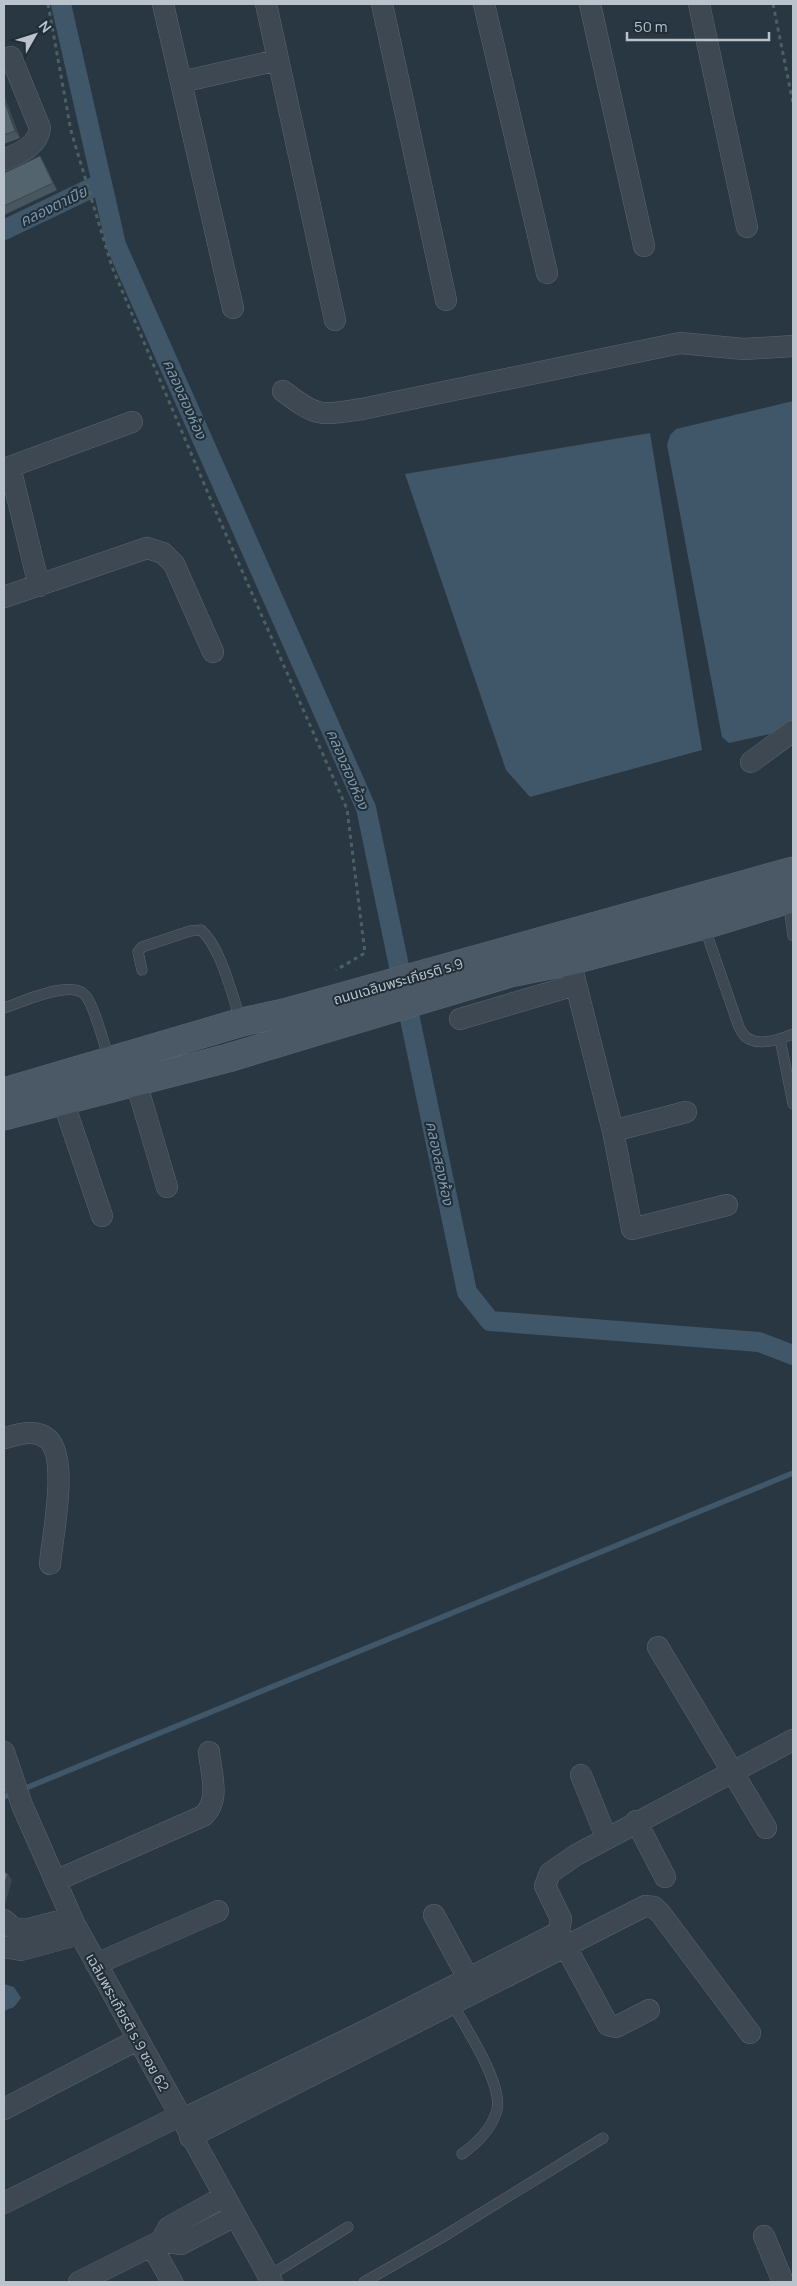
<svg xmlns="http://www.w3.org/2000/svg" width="797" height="2286" font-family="Manrope,'Noto Sans Thai',sans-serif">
	<rect width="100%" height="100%" fill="#293742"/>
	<path fill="#40576a" d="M793 401V721L770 734 729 743 722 737 667 445 670 435 676 429Z
		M650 433 702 750 530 797 506 770 405 474Z
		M4 1984 14 1987 21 1998 14 2007 4 2011Z"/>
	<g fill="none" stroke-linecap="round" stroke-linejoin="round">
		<path stroke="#40576a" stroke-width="5.5" d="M4 1797 793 1473"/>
		<path stroke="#40576a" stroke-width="20" d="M61 4 116 245 366 808 467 1292 490 1321 759 1342 793 1355
			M4 230 102 183"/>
		<defs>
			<path id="lane" d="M788 899 793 936
				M704 926 739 1027C741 1030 743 1035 746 1037 758 1047 781 1039 793 1034
				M142 970 138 952 142 947 190 931 201 930C221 947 232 996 241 1021
				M4 1008C22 1002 71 979 85 995 95 1006 104 1046 110 1061
				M780 1039 793 1104
				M453 2005C466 2028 503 2084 497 2110 491 2130 478 2142 462 2154
				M269 2276 348 2227
				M364 2282 441 2238 603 2138"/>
			<path id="street" d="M163 4 233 308
				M266 4 335 320
				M382 4 446 300
				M484 4 547 273
				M590 4 644 246
				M699 4 747 227
				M181 82 278 60
				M4 160C20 153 38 146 40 128L11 57
				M283 391C318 418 320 415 362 409L680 343 744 349 793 346
				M10 467 39 586
				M4 469 132 422
				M4 597 147 548 163 553 174 564 213 652
				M751 762 793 731
				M570 961 613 1131 632 1229 727 1205
				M460 1019 575 985
				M136 1082 167 1187
				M63 1101 102 1216
				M613 1131 686 1112
				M4 1438C17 1435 33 1429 45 1437 71 1452 52 1537 50 1564
				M658 1647 766 1828
				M4 1752 22 1805 74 1923 272 2282
				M581 1775 606 1837
				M636 1821 665 1877
				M55 1881 203 1816C221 1801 211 1773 209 1752
				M434 1915 468 1978
				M4 1920 13 1928 26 1930 71 1918
				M4 1947 21 1950 80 1934
				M566 1947 608 2025 616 2027 649 2010
				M96 1964 218 1911
				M4 2109 137 2040
				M181 2120 371 2028 559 1932 561 1919 545 1886 550 1873 576 1855 793 1740
				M190 2137 645 1906 654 1907 661 1914 750 2033
				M4 2203 179 2116
				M764 2236 783 2282
				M161 2241 181 2244 235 2216
				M152 2246 172 2282
				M79 2282 161 2241 169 2227 225 2196"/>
			<path id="secondary" d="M4 1092 242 1022 284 1013 793 871
				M4 1116 228 1058 510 973 570 961 704 925 793 898"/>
		</defs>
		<use href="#lane" stroke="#5b666f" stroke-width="11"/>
		<use href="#street" stroke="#5b666f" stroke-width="22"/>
		<use href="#secondary" stroke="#5b666f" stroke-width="29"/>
		<path stroke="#4b6161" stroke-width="3" stroke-dasharray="4 4" stroke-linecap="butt" d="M48 4 71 131 112 267 213 505 347 809 365 953 336 970
			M773 4 793 103"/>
		<use href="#lane" stroke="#3d4852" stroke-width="10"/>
		<use href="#street" stroke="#3d4852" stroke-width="21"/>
		<use href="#secondary" stroke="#4b5865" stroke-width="28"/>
	</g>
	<path fill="#48565f" d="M4 95 20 138 4 144Z
		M40 156 44 163 57 190 4 215V173Z"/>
	<path fill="#3b464e" d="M4 95 20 138 15 131 4 100Z
		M40 156 44 163 57 190 53 183Z
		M8 1874 12 1880 4 1908V1886Z"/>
	<path fill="#54646f" stroke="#3b464e" d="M4 100 15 131 4 135Z
		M40 156 53 183 4 206V173Z
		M4 1872 8 1874 4 1886Z"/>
	<g text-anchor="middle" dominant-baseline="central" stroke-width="4" stroke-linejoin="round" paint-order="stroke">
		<g font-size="14" fill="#bac3cc" stroke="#212e37">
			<text transform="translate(398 981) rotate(-16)">ถนนเฉลิมพระเกียรติ ร.9</text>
			<text transform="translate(128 2022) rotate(61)">เฉลิมพระเกียรติ ร.9 ซอย 62</text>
		</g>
		<g font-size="15" font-style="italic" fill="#7c97ac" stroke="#212e37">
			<text transform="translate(53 206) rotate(-26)">คลองตาเปีย</text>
			<text transform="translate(185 399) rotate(66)">คลองสองห้อง</text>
			<text transform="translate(348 769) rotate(67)">คลองสองห้อง</text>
			<text transform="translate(440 1163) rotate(78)">คลองสองห้อง</text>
		</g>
	</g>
	<rect width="797" height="2286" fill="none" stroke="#bac3cc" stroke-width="10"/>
	<g transform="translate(35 35) rotate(51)" stroke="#212e37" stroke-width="4" paint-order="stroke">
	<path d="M0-4L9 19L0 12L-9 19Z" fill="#bac3cc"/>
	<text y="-8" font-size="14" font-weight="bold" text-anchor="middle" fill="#bac3cc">N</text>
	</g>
	<path d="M627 32v8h142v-8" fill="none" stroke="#bac3cc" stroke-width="2.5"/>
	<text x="634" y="32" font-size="15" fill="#bac3cc" stroke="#212e37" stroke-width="4" paint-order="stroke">50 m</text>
</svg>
